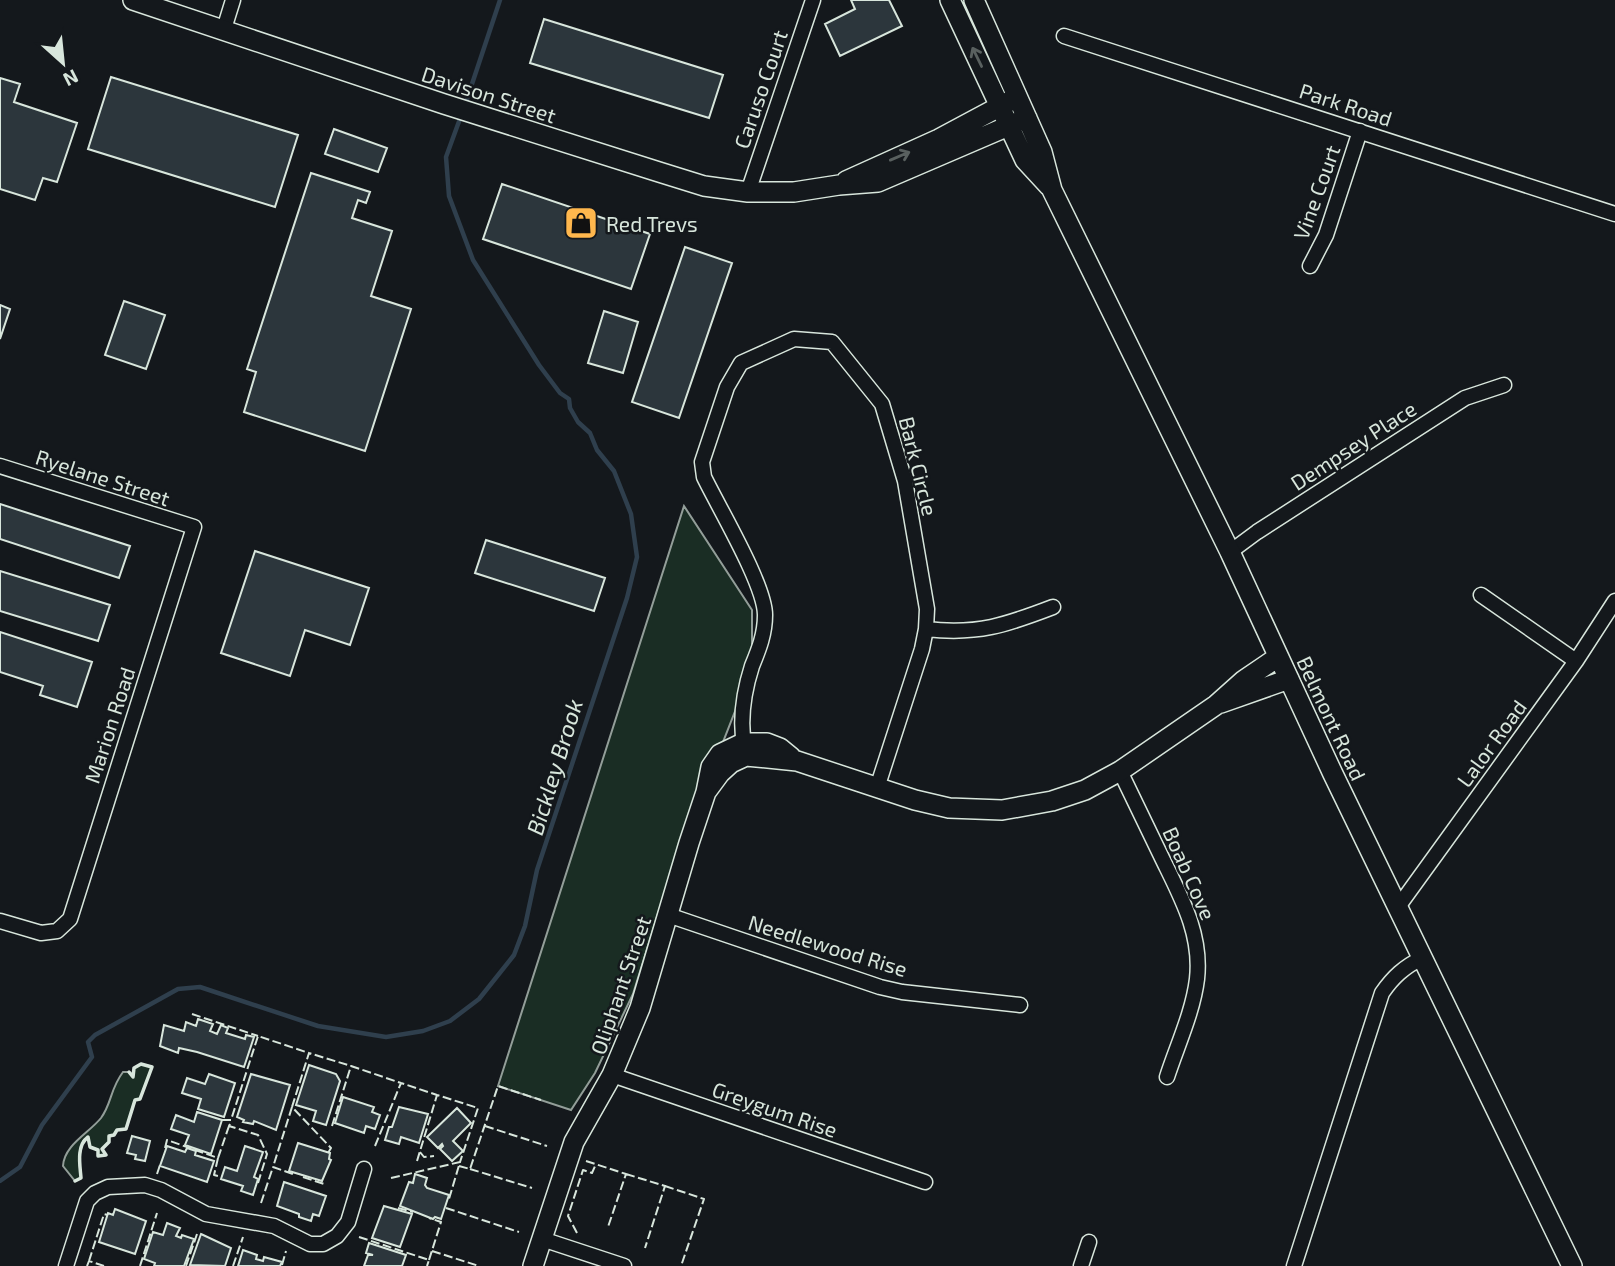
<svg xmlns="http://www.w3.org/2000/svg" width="1615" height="1266" font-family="'Exo 2',sans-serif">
	<rect width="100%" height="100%" fill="#14181c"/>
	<path fill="#1a2d24" stroke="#939e99" stroke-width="2" d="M684 506 752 610V668L721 747 680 843 633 994 595 1073 571 1110 498 1086Z
		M141 1064 152 1067 140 1099 135 1100 126 1129 117 1130 114 1135 109 1136V1142L102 1149 106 1155 98 1156V1150L90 1147 88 1138 83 1141 79 1159 81 1178 75 1181 63 1166C64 1145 89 1133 101 1118 112 1103 110 1089 123 1072H129L133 1076 134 1068Z"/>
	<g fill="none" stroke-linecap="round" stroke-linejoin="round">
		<path stroke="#2f3f4d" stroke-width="4.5" d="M465 105 500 0
			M0 1181 20 1167 42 1125 92 1057 88 1042 95 1035 178 989 200 987 318 1026 386 1037 423 1031 450 1021 479 999 514 955 525 926 537 870 627 598 637 557 631 514 614 471 597 450 590 433 578 422 570 408 569 399 560 393 539 365 473 260 449 196 446 157 461 116"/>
	</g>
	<path fill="#2c363c" stroke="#d8e6dc" stroke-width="2" d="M851 0H889L902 26 840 56 825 24 855 9Z
		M544 19 723 75 709 118 530 63Z
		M111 77 298 135 275 207 88 149Z
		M0 78 20 84 14 102 77 123 57 182 43 178 35 200 0 189Z
		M334 129 387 148 378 172 325 154Z
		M311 173 370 192 366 203 358 200 352 218 392 231 371 296 411 309 365 451 244 412 256 372 247 369Z
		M502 184 650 234 631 289 483 239Z
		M685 247 732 263 679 418 632 402Z
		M124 301 165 315 146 369 105 355Z
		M0 305 10 309 0 339Z
		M604 311 638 322 623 373 588 363Z
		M0 504 130 546 119 578 0 539Z
		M486 540 605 578 594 611 475 573Z
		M255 551 369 588 350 645 305 630 290 676 221 653Z
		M0 571 110 605 98 641 0 611Z
		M0 632 92 662 77 707 40 695 43 686 0 672Z
		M198 1019 213 1024 210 1031 217 1034 221 1025 228 1028 226 1033 245 1039 246 1035 254 1037 244 1067 197 1052 179 1048 178 1053 160 1046 164 1025 184 1031 186 1022 196 1026Z
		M309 1065 336 1074 340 1081 326 1125 313 1121 316 1111 296 1105Z
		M209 1074 235 1083 224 1117 198 1109 201 1099 182 1093 187 1078 205 1084Z
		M251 1074 290 1085 276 1130 254 1121 253 1124 243 1122 244 1120 237 1117Z
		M343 1097 374 1107 372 1112 380 1115 375 1129 366 1126 364 1133 335 1123Z
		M399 1107 428 1114 419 1143 401 1137 399 1144 385 1140 389 1127H392Z
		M457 1108 471 1123 453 1141 463 1151 452 1161 440 1149 443 1146 442 1144 438 1148 427 1137Z
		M197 1112 222 1120 211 1154 185 1145 189 1135 171 1129 176 1115 194 1122Z
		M132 1136 150 1141 145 1161 135 1159 136 1155 127 1153Z
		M298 1143 330 1153 329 1159 331 1160 322 1181 289 1171Z
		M167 1146 185 1152 187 1148 196 1151 195 1155 214 1161 207 1182 160 1166Z
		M245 1146 263 1152 254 1177 258 1179 253 1195 241 1191 243 1186 221 1179 225 1167 237 1171Z
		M415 1174 427 1178 425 1185 427 1188 449 1195 441 1219 435 1217 433 1219 400 1206 409 1182 413 1183Z
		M284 1182 326 1196 319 1216 313 1214 311 1221 299 1217V1214L277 1206Z
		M384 1206 412 1214 400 1247 372 1238Z
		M115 1209 146 1221 135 1254 99 1242 108 1213 113 1215Z
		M167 1223 180 1228 176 1236 181 1238 182 1235 194 1239 184 1266H154L155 1263 144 1259 153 1232 163 1235Z
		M201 1234 231 1248 225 1266 190 1265Z
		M369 1243 406 1255 402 1266H364L368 1255H373L366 1253Z
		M243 1250 257 1255 256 1259 263 1261 264 1257 282 1262 280 1266H238Z"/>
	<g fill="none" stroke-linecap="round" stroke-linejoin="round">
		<defs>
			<path id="street" d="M224 29 233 0
				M1064 36 1615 214
				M748 192 813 0
				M1310 266 1326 235 1360 131
				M0 466 194 527 70 919 57 931 41 933 0 921
				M1230 552 1257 532 1465 398 1504 385
				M1481 595 1576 661
				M926 629C978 635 1006 625 1053 607
				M745 751C739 722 743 694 752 666 759 649 765 634 765 615 765 585 719 508 704 477L702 462 727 387 741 363 794 339 832 342 882 404 905 481 927 609 926 629 922 649 877 788
				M1120 771C1134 800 1148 829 1162 858 1181 897 1202 934 1197 979 1193 1012 1177 1046 1167 1077
				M1398 907 1576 661 1615 601
				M668 915 880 987 902 992 1020 1005
				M612 1075 925 1182
				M542 1239 624 1266
				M66 1266 87 1201 95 1193 108 1187 145 1185 161 1190 206 1214 274 1226 310 1244H323L337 1236 348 1222 364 1169
				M1081 1266 1089 1242
				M1294 1266 1382 993C1393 977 1404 967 1422 958"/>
			<path id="secondary" d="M133 0 444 104 659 172 704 186 748 192H794L839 185 878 182 1027 118
				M950 0 1025 160 1049 186
				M974 0 1042 152 1052 190 1230 552 1333 774 1572 1266
				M846 181 939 139 1010 101
				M1221 703 1289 679
				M706 792 720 773 731 763 746 756 797 761 915 800 949 808 1002 810 1052 801 1085 790 1120 771 1216 705 1244 680 1278 657
				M533 1266 574 1142 612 1075 640 1008 689 843 706 792 711 767 720 754 743 743H767L780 748 791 757"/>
		</defs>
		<use href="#street" stroke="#d8e6dc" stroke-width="17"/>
		<use href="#secondary" stroke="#d8e6dc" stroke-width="22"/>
		<use href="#street" stroke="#14181c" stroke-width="14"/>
		<use href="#secondary" stroke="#14181c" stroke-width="19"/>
		<path stroke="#d8e6dc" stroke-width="2" stroke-dasharray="9 3.5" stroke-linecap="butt" d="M192 1014 258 1036
			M292 1107 273 1167 293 1174
			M222 1120H231L258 1036 309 1053
			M230 1124 229 1126 258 1135 267 1154 258 1183
			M332 1126 351 1066 401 1083
			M485 1126 547 1146
			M375 1146 401 1083 437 1095
			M165 1148 167 1140 218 1158 229 1126
			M420 1152 424 1157 434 1156
			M328 1153 331 1148 292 1107 309 1053 351 1066
			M218 1158 214 1175 222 1177
			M417 1161 437 1095 478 1108 460 1162
			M586 1161 626 1174 608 1227
			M459 1166 470 1169 498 1086 541 1100
			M470 1169 532 1188
			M157 1174 161 1162
			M626 1174 665 1186 645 1248
			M303 1177 324 1184
			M391 1178 460 1162 449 1199
			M665 1186 704 1199 681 1266
			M261 1203 273 1167
			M398 1208 413 1212
			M446 1208 519 1232
			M577 1233 568 1216 583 1170 592 1173 596 1164
			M359 1237 429 1260 427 1266
			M432 1251 479 1266
			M429 1260 441 1222 429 1218
			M89 1261 104 1214 108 1215
			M282 1265 286 1251
			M87 1266 89 1261 104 1266
			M140 1266 157 1213
			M186 1266 197 1234
			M233 1266 243 1237"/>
		<path stroke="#d8e6dc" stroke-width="3.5" d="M75 1181 81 1178C80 1165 76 1146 88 1137L90 1147 98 1150V1156L106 1155 102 1149 109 1142V1136L114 1135 117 1130 126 1129 135 1100 140 1099 152 1067 141 1064 134 1068 133 1077 129 1072"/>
	</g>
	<defs><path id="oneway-shaft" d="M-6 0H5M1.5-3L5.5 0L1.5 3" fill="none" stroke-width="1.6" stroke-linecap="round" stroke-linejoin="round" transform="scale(1.75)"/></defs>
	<g stroke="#59605f">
		<use href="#oneway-shaft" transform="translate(977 57) rotate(-116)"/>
		<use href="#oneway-shaft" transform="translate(900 156) rotate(-23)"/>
	</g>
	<defs>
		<symbol id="shop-square" viewBox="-11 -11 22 22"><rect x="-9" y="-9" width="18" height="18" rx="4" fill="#ffb74d" stroke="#14181c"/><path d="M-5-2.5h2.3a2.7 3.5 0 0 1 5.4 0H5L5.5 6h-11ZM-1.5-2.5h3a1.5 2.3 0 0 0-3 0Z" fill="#111"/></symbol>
	</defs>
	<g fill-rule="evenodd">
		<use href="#shop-square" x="562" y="204" width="38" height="38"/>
	</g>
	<g text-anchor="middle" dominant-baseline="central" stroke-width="5" stroke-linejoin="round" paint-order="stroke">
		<g font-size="21" fill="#d8e6dc" stroke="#14181c">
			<text transform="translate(760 89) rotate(-71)">Caruso Court</text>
			<text transform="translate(489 94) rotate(18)">Davison Street</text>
			<text transform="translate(1346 104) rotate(18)">Park Road</text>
			<text transform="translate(1316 192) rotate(-70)">Vine Court</text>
			<text transform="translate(1353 445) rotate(-33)">Dempsey Place</text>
			<text transform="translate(919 466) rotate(76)">Bark Circle</text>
			<text transform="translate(103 477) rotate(18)">Ryelane Street</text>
			<text transform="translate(1332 718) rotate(65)">Belmont Road</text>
			<text transform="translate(109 725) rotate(-72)">Marion Road</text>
			<text transform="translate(1491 743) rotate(-54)">Lalor Road</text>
			<text transform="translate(1190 873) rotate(66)">Boab Cove</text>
			<text transform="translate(828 945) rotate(17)">Needlewood Rise</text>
			<text transform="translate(620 985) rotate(-71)">Oliphant Street</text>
			<text transform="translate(775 1109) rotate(19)">Greygum Rise</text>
		</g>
		<g font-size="21" fill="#d8e6dc" stroke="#14181c" text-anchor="start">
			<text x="606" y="223">Red Trevs</text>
		</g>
		<g font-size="23" font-style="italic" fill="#d8e6dc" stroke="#14181c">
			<text transform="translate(554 767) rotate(-73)">Bickley Brook</text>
		</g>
	</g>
	<g transform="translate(63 63) rotate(153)" stroke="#14181c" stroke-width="5" paint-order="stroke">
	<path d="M0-5L12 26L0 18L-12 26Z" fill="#d8e6dc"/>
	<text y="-10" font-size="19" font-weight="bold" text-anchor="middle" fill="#d8e6dc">N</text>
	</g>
</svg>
